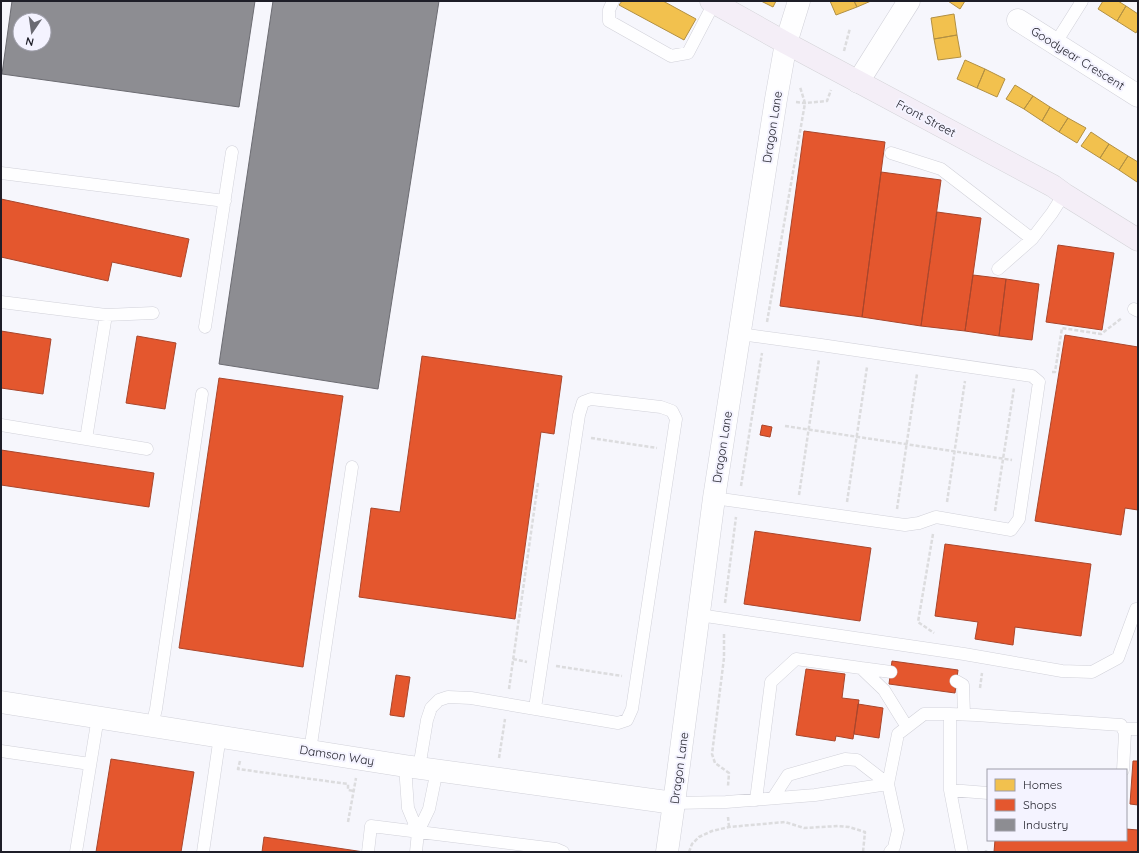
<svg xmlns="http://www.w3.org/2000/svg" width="1139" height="853" font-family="Quicksand,sans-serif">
	<rect width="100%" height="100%" fill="#f6f6fc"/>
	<path fill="#f2c14e" stroke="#b29043" d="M622 1H663L696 19 684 40 619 5Z
		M761 1H776L773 7Z
		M830 1H854L857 7 836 15Z
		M854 1H871L857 7Z
		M948 1H965L960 9Z
		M1103 1H1118L1126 6 1117 21 1098 9Z
		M1126 6 1138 14V29L1136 33 1117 21Z
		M954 14 957 35 934 39 931 18Z
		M957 35 961 57 938 60 934 39Z
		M965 60 985 69 977 88 957 79Z
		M985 69 1005 79 997 97 977 88Z
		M1015 85 1033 96 1024 109 1006 99Z
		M1033 96 1050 107 1042 121 1024 109Z
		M1050 107 1068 118 1059 132 1042 121Z
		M1068 118 1086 128 1077 143 1059 132Z
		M1091 132 1109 144 1100 158 1081 146Z
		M1109 144 1128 156 1119 170 1100 158Z
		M1128 156 1138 162V181L1137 182 1119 170Z"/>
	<path fill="#e4572e" stroke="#a9462c" d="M804 131 885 142 862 317 780 306Z
		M881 172 941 180 921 326 862 317Z
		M1 199 189 239 181 277 112 262 108 281 1 257Z
		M937 212 981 218 965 331 921 326Z
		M1058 245 1114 253 1102 330 1046 322Z
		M973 275 1006 279 999 336 965 331Z
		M1006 279 1039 284 1032 340 999 336Z
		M1 331 51 339 43 394 1 388Z
		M1065 335 1138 347V510L1125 508 1121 535 1035 521Z
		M137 336 176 343 165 409 126 403Z
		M422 356 562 376 554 434 541 432 515 619 359 597 371 508 400 512Z
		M219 378 343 396 303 667 179 648Z
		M762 425 772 427 770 437 760 435Z
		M1 450 154 473 149 507 1 485Z
		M755 531 871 548 860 621 744 604Z
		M945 544 1091 564 1081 636 1015 627 1013 645 975 639 978 622 935 616Z
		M892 661 958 670 955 693 889 684Z
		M806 669 845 674 842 698 859 700 853 739 836 736 835 741 796 735Z
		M396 675 410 677 404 717 390 715Z
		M858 704 883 708 879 738 854 734Z
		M111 759 194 772 181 852H96Z
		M1133 761H1138V805L1130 804Z
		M1126 829 1138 830V852H994L995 840H1126Z
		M264 837 364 852H262Z"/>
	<path fill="#8d8d92" stroke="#6c6c72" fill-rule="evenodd" d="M12 1H255L239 107 2 74ZM20 20H44V44H20Z
		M273 1H439L378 389 219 364Z"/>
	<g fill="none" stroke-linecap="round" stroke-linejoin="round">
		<defs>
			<path id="service" d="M613 1 609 10V21L671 56 688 53 714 3
				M1055 44 1082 1
				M891 153 941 169 1032 239
				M1 173 225 201
				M998 269 1032 239 1052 213 1064 194
				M1 302 106 315 153 313
				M1134 309 1138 311
				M205 327 232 152
				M1 425 147 449
				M86 439 106 315
				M714 498 905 525 919 523 936 517 1011 530 1019 519 1039 382 1032 376 821 345 740 334
				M699 615 964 654 1062 671 1092 672 1118 658 1136 609
				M861 668 891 672
				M956 681 963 685 964 714
				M950 714V790L962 852
				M152 725 156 709 202 394
				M1123 729H1138
				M1 751 90 764
				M310 751 352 467
				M405 766 408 808 418 832
				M419 768 427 720 431 708 439 700 448 697 471 698 618 723 627 720 632 709 676 419 672 411 661 407 591 399 583 402 579 415 535 708
				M950 790 988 793
				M773 798 788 775 845 759 857 760 888 784
				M756 800 771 682 796 659 861 668 884 690 907 727
				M674 803 726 802 815 795 888 784
				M76 852 98 717
				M203 852 220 736
				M368 852 371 826 556 849 563 852
				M416 852 418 832 429 809 437 770
				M890 852 894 847 898 830 888 784 898 734 924 714H950L976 715 1121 725 1125 733 1123 770"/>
			<path id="minor" d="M1018 20 1138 96
				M786 43 799 1
				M858 82 909 1
				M1 702 405 766 674 803"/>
			<path id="tertiary" d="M667 852 674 803 714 498 776 99 786 43"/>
			<path id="primary" d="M711 1 786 43 1053 186 1064 194 1138 240"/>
		</defs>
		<use href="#service" stroke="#d1d1d9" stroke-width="13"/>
		<use href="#minor" stroke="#d1d1d9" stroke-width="23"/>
		<use href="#tertiary" stroke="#d1d1d9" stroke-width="23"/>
		<use href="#primary" stroke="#d3d3d7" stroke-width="23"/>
		<path stroke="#dcdcde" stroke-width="2.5" stroke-dasharray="4 2" stroke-linecap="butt" d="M844 51 850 28
			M796 102 805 103 827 101 831 90
			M767 322 805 103 800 87
			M1052 372H1055L1062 328 1101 334 1122 318
			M785 426 1012 460
			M591 438 657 448
			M741 486 762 353
			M799 495 819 359
			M847 502 867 367
			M947 502 965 381
			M897 509 917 374
			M995 511 1014 388
			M933 534 918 622 934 633
			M725 603 736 517
			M724 634V658L712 754 715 763 729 773 728 786
			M513 659 527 662
			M556 666 622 676
			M980 688 982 673
			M509 689 538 483
			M499 758 505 719
			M240 761 238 769 348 784V790L354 791
			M728 817 729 827
			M348 822 356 778
			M986 850V852
			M689 852 692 844 699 837 712 831 729 827 785 822 804 828 838 826 849 827 865 832 863 852"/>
		<use href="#service" stroke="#fefeff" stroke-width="12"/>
		<use href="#minor" stroke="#fefeff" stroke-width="22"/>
		<use href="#tertiary" stroke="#fefeff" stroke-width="22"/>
		<use href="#primary" stroke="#f4eef7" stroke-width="22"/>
	</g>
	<g text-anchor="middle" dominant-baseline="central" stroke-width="4" stroke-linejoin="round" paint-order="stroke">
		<g font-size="12" fill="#1e1e28" stroke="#f4f3ff">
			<text transform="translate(1078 58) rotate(32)">Goodyear Crescent</text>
			<text transform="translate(926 118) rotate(28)">Front Street</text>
			<text transform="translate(772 127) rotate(-81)">Dragon Lane</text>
			<text transform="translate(722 447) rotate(-81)">Dragon Lane</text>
			<text transform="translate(337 755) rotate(9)">Damson Way</text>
			<text transform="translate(679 768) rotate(-82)">Dragon Lane</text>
		</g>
	</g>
	<rect width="1139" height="853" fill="none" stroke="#1e1e28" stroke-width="4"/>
	<rect x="987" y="769" width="140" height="72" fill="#f4f3ff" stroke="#9e9ea9"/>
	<rect x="995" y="779" width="20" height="12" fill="#f2c14e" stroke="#9e9ea9"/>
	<text x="1023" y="789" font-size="12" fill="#1e1e28">Homes</text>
	<rect x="995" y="799" width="20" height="12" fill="#e4572e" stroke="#9e9ea9"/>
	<text x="1023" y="809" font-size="12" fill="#1e1e28">Shops</text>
	<rect x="995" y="819" width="20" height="12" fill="#8d8d92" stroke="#9e9ea9"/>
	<text x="1023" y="829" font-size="12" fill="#1e1e28">Industry</text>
	<g transform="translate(32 32) rotate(193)"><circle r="19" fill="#f4f3ff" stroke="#9e9ea9"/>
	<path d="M0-3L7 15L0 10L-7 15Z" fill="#6a6a72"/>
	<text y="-6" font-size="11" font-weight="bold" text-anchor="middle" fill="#1e1e28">N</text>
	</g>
</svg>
